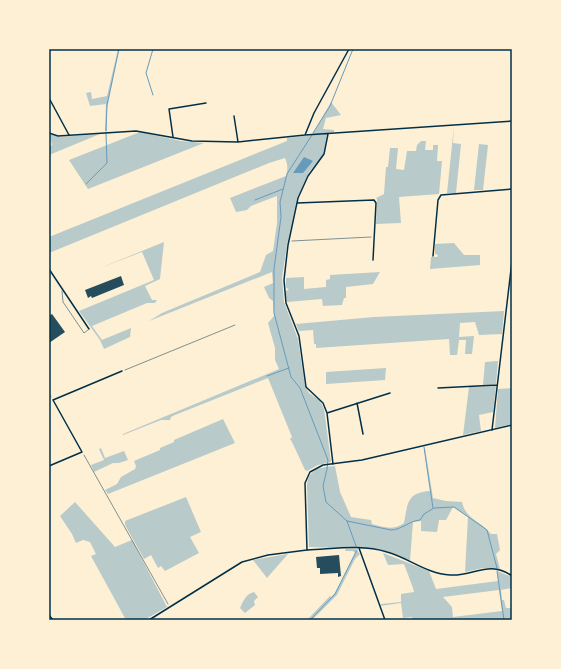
<svg xmlns="http://www.w3.org/2000/svg" width="561" height="669" font-family="'Sofia Sans Condensed',sans-serif">
	<rect width="100%" height="100%" fill="#fdf0d5"/>
	<path fill="#b9caca" fill-rule="evenodd" d="M118 49H119L107 109V131H105L106 104 90 106 86 93 91 92 92 99 107 96Z
		M331 102 341 115 326 118 323 129 334 130V132L327 133 323 155 309 172 297 198 287 245 282 278 284 302 298 339 305 386 309 393 320 401 324 409 331 462 318 465 307 471 305 470 292 442 290 439 292 437 268 378 175 415 171 417 170 420H161L123 435V434L279 369 275 360V348L268 323 274 316 273 301 269 298 264 287 273 283 272 272 149 321 162 313 260 272 266 255 273 251 277 223V196L251 206 247 210 236 212 230 198 286 176C288 168 288 165 285 158L269 163 49 253V237L287 141V138L312 135Z
		M454 126 453 143 461 144 456 193H447Z
		M140 132 181 141 204 143 88 189 69 160Z
		M49 134 59 137 100 134 49 155V147L52 145Z
		M421 141H426L425 150H433V145H438L437 161H442L439 194 399 197 401 223 376 224 377 199 376 198 384 194 386 167H388L390 148H398L396 169 404 170 407 151H416L417 145Z
		M479 144 488 145 483 190H474Z
		M164 242 160 279 145 286 152 300H157L155 303H147L92 326 102 340 131 328 130 337 104 349 100 340 79 311 154 280 142 252 100 268Z
		M454 243 464 255H480V265L430 269 431 257H437L438 255 435 254V244Z
		M380 272 373 284 346 287V298H344L342 305 323 306 322 299 287 302 285 291 289 290 286 287V278L304 277V289L326 287V280L330 279V275Z
		M504 311 502 334 479 335 475 322 460 323 459 337 474 336 472 354H465L466 340H459L457 355H450L449 339 316 348V344H314L313 330 299 331 296 324 374 317Z
		M498 361 496 384 483 385 485 362Z
		M386 368 385 380 326 384V372Z
		M496 386 493 412 479 415 481 431 463 435 469 387Z
		M512 388V424L495 428 498 389Z
		M223 419 235 443 108 494 105 490 117 484 121 477 135 469 136 466 134 461 160 450V448L174 442V440Z
		M101 448 105 458 124 451 128 460 119 463H113L94 472 91 465 104 460 99 449Z
		M425 448 433 498 446 501 462 502C466 520 480 520 491 534H497L500 550 496 554 500 569 483 568 465 572 468 517 453 507 446 520H439L437 532 421 531V521L413 522 410 561 393 553 375 549 309 547 307 486C308 469 320 467 335 466L340 492 351 517 371 520 372 524C383 527 393 531 404 523 408 502 407 493 430 491L424 449Z
		M186 497 201 532 190 537 199 553 165 571 161 566 158 568 151 555 144 559 125 525V521Z
		M75 502 115 547 132 540 167 607 144 620H126L91 556 96 554 90 542 83 540 76 543 72 534 60 516Z
		M346 549H356L360 554 355 559 337 595 312 620H307L330 596 331 597 335 593 355 553 353 551H345Z
		M383 553 429 571 436 589 498 581 497 571 512 577V588L501 590 502 600H504L506 608H512V620H412V617L403 618 401 603 380 606 381 604 401 602V594L414 592 413 588 404 564 388 565ZM499 590 502 611 453 617 452 607 443 597Z
		M288 554 267 578 253 560Z
		M254 592 258 597 254 601 255 605 245 613 240 608C243 601 246 594 254 592Z"/>
	<path fill="#669bbc" d="M304 157 313 161 303 173H293Z"/>
	<g fill="none" stroke-linecap="round" stroke-linejoin="round">
		<path stroke="#669bbc" stroke-width="1" d="M153 95 146 73 153 49
			M106 131 107 105 119 49
			M313 133 330 106 353 49
			M312 135 287 174 280 202 281 217 274 269V313L291 377 300 388 328 460 327 469 323 486 326 502 347 521 391 530C401 530 409 521 420 520L424 514 434 508 454 507 487 530 497 568
			M86 184 107 163 106 133
			M255 200 283 189
			M267 376 289 368
			M424 447 433 508
			M347 521 356 546
			M497 571 504 620
			M310 620 335 594 357 550"/>
	</g>
	<path fill="#264d5e" d="M121 276 124 285 92 298 91 296 88 298 85 290Z
		M52 314 65 332 49 343V316Z
		M339 555 341 576 338 577V573L320 574V568H317L316 557Z"/>
	<g fill="none" stroke-linecap="round" stroke-linejoin="round">
		<path stroke="#003049" stroke-width="0.5" d="M292 241 371 237
			M125 370 235 325
			M49 393 51 397
			M84 455 168 604"/>
		<path stroke="#003049" stroke-width="0.5" d="M62 291 63 302 84 333 88 330"/>
		<path stroke="#003049" stroke-width="1.5" d="M49 98 69 135
			M234 116 238 142
			M49 133 58 136 136 131 192 141 238 142 305 135 512 121
			M328 134 324 154 308 176 298 198 288 245 284 280 286 303 299 336 306 387 323 403 327 413 333 464
			M305 135 314 113 349 49
			M173 137 169 109 206 103
			M297 203 374 200 376 203 373 260
			M433 256 438 200 441 195 512 189
			M49 269 89 329
			M438 388 497 385
			M357 403 363 434
			M327 413 390 393
			M492 430 512 261
			M49 466 82 452 53 400 122 371
			M359 548 385 620
			M307 550C334 549 361 544 387 552 409 558 427 574 450 575 473 577 489 559 512 576"/>
		<path stroke="#003049" stroke-width="1.5" d="M49 615 53 620
			M149 620 242 562 268 555 307 550 305 483 310 472 323 465 362 460 512 425"/>
	</g>
	<rect width="561" height="669" fill="none" stroke="#fdf0d5" stroke-width="100"/>
	<rect x="50" y="50" width="461" height="569" fill="none" stroke="#003049" stroke-width="1.5"/>
</svg>
